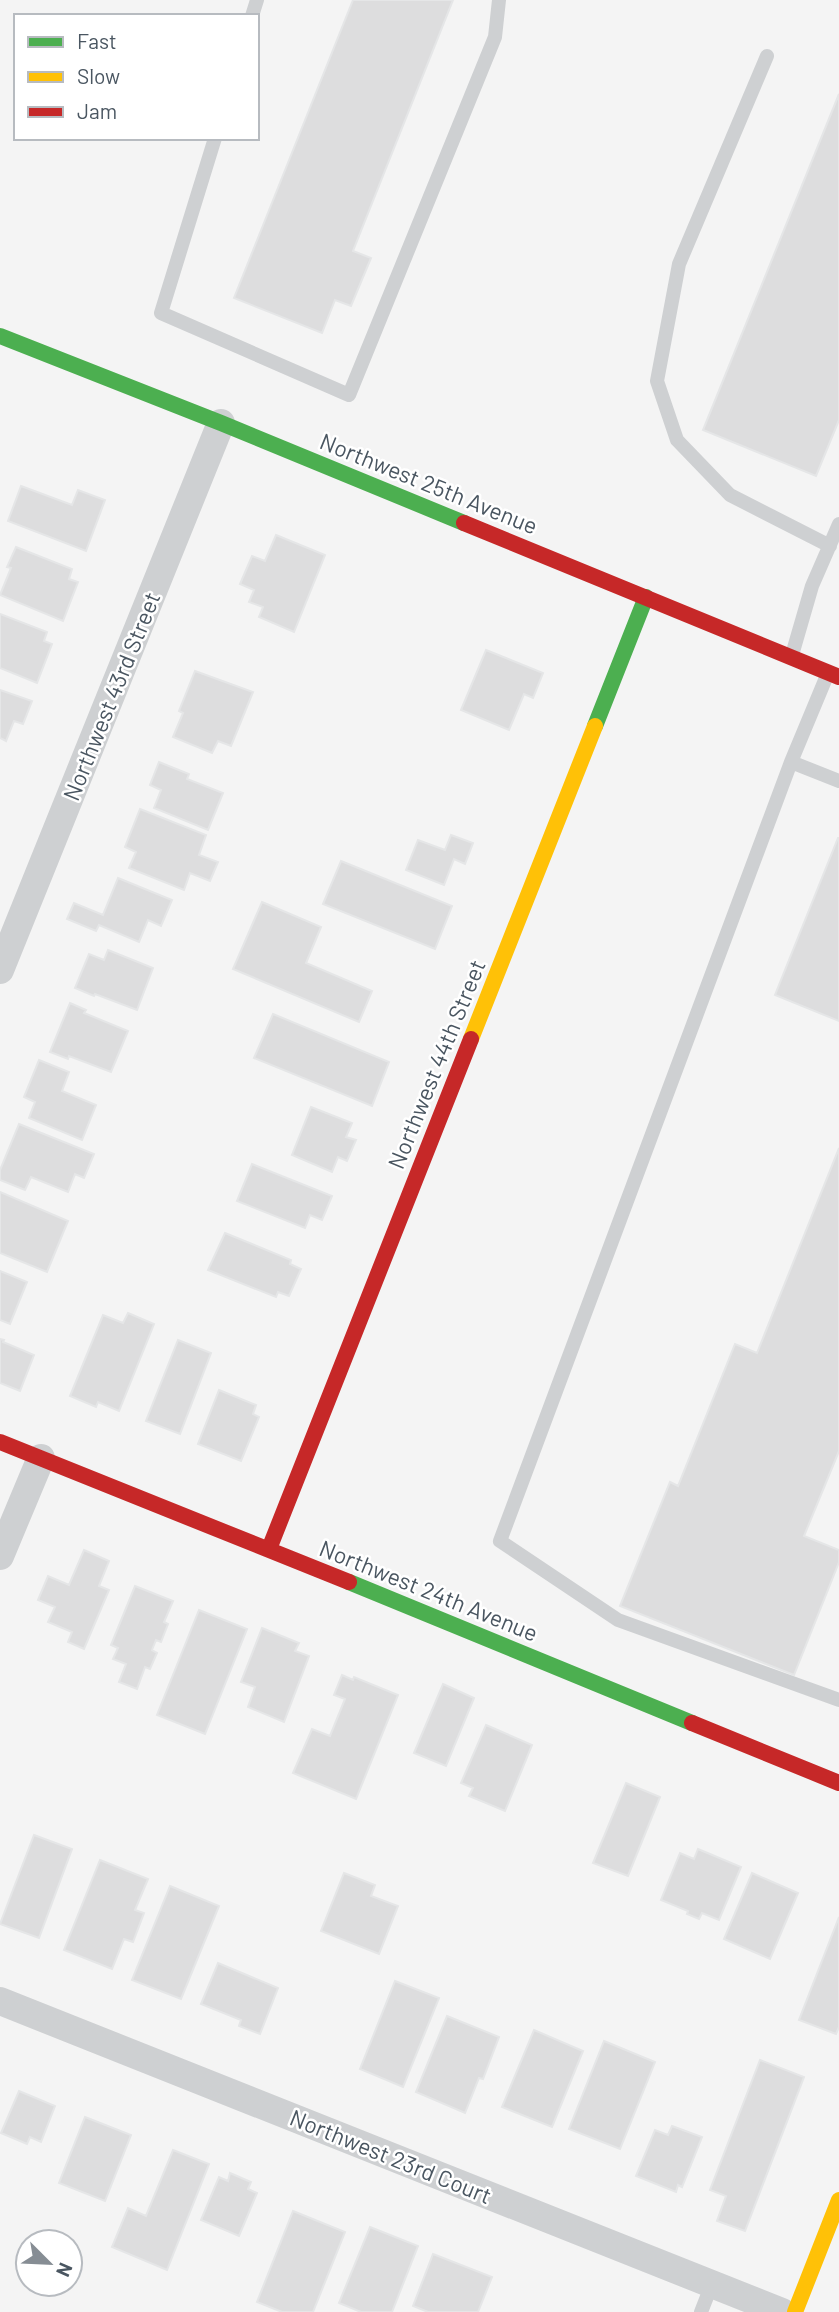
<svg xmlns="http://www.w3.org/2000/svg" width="839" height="2312" font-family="Barlow,sans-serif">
	<rect width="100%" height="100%" fill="#f4f4f4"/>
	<path fill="#ddddde" stroke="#e5e6e7" stroke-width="2" d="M353 0H453L353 251 371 258 351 306 335 300 322 333 234 298Z
		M839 94V420L816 476 703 430Z
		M21 486 72 505 78 490 105 500 86 551 8 521Z
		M276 535 325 555 294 632 259 617 263 607 249 602 254 590 240 584 252 556 265 561Z
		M16 547 72 569 69 579 78 582 63 621 0 595 11 568 7 567Z
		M0 614 47 632 44 641 52 644 37 683 0 668Z
		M486 650 543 673 533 698 524 694 509 730 461 710Z
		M195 671 253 692 231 746 218 741 212 753 173 737 183 713 179 711Z
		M0 690 32 701 23 724 14 721 6 741 0 738Z
		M159 762 189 774 187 779 223 793 208 830 154 808 161 790 150 785Z
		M140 809 206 835 199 855 218 862 210 881 190 873 184 890 129 868 136 852 125 847Z
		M451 835 473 843 465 864 454 859 444 885 406 870 418 840 445 850Z
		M838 838H839V1021L775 995Z
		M341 861 452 906 435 949 323 904Z
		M118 878 172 900 161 926 148 920 139 942 99 925 96 931 67 919 74 903 103 915Z
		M262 902 321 927 306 963 372 991 359 1022 233 969Z
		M108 950 153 968 137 1010 95 994 94 996 75 988 89 954 104 960Z
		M70 1003 86 1010 84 1013 128 1031 111 1072 69 1056 68 1059 50 1052Z
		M273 1014 389 1062 372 1106 254 1058Z
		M39 1060 69 1072 62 1091 96 1105 82 1140 29 1118 35 1102 24 1097Z
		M311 1107 352 1123 346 1137 356 1140 347 1161 338 1157 332 1172 292 1155Z
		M19 1124 94 1154 84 1178 75 1174 68 1192 31 1177 25 1190 0 1180V1170Z
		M839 1148V1451L804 1536 839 1550V1562L794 1675 620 1606 670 1482 678 1486 735 1344 757 1353Z
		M252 1164 332 1196 322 1220 310 1215 305 1228 237 1201Z
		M0 1192 68 1221 47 1272 0 1253Z
		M225 1233 291 1260 290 1264 301 1269 289 1296 278 1292 276 1297 208 1270Z
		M0 1271 27 1282 10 1324 0 1320Z
		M128 1313 154 1324 119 1411 98 1402 96 1407 70 1396 103 1315 123 1323Z
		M0 1339 4 1340 3 1342 34 1355 20 1391 0 1383Z
		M178 1340 211 1353 180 1434 146 1421Z
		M219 1390 256 1405 253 1414 259 1417 241 1461 198 1444Z
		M84 1550 109 1561 99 1586 109 1590 84 1649 68 1642 72 1632 48 1622 55 1607 38 1600 48 1576 69 1585Z
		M135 1586 173 1601 164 1622 168 1624 161 1642 156 1640 152 1650 157 1653 150 1669 145 1667 137 1689 119 1682 126 1664 113 1659 118 1648 111 1645Z
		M199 1610 247 1629 205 1734 157 1715Z
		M262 1628 299 1643 295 1651 309 1656 284 1722 248 1707 255 1687 241 1682Z
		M342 1675 353 1680 354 1677 398 1695 356 1799 293 1773 312 1729 330 1736 345 1699 334 1695Z
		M443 1684 474 1698 446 1766 414 1753Z
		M486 1725 532 1745 505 1811 469 1796 473 1788 461 1783Z
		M626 1783 660 1797 628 1876 593 1863Z
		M34 1835 72 1849 39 1938 0 1924Z
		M698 1849 741 1867 719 1920 702 1913 699 1919 687 1914 688 1911 661 1900 680 1853 694 1859Z
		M100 1860 148 1879 135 1910 144 1913 133 1942 124 1939 112 1969 64 1950Z
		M344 1873 375 1885 371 1896 398 1906 379 1954 321 1931Z
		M752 1873 798 1893 770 1959 724 1939Z
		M170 1886 219 1906 181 1999 132 1980Z
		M839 1917V2027L836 2034 799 2020Z
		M218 1963 278 1988 260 2034 239 2026 241 2020 201 2004Z
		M395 1981 439 1998 403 2087 360 2069Z
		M447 2016 499 2037 483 2079 479 2078 465 2113 416 2092Z
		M534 2030 583 2051 552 2127 502 2107Z
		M604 2041 655 2062 620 2149 569 2129Z
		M760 2060 804 2077 745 2231 717 2221 726 2196 710 2190Z
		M19 2091 55 2106 41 2142 30 2137 27 2144 1 2133Z
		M85 2117 131 2135 105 2201 59 2183Z
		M672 2126 702 2137 682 2187 678 2185 676 2192 636 2176 655 2130 668 2135Z
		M173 2150 209 2164 167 2270 112 2247 128 2208 146 2216Z
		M230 2173 251 2182 248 2189 257 2193 239 2236 201 2220 219 2177 228 2181Z
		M293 2211 345 2232 313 2312H282L257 2302Z
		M370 2227 418 2246 392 2312H361L339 2303Z
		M433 2254 492 2277 478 2312H428L413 2306Z"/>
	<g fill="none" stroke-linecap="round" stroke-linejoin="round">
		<path stroke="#ced0d2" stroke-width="14" d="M252 16 257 0
			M767 56 679 264 657 381 677 440 730 495 830 546
			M215 138 161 313 349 395 495 37 499 0
			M792 655 812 586 839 524
			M828 673 791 762 500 1541 618 1620 839 1700
			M791 762 839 781
			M701 2312 712 2284"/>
		<path stroke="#ced0d2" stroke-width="28" d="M0 970 221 423
			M0 1556 41 1458
			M0 2001 782 2312"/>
		<path stroke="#4caf50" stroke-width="16" d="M0 336 221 423 464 523
			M595 726 646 597
			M349 1582 692 1723"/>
		<path stroke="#ffc107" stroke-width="16" d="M471 1039 595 726
			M795 2312 839 2200"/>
		<path stroke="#c62828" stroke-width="16" d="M464 523 839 677
			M0 1442 349 1582
			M269 1549 471 1039
			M692 1723 839 1783"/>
	</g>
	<g text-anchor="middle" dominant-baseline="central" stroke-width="5" stroke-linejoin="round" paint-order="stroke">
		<g font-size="23" fill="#4a5661" stroke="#fff">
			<text transform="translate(429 483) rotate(22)">Northwest 25th Avenue</text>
			<text transform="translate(111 696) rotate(-68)">Northwest 43rd Street</text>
			<text transform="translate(436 1064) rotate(-68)">Northwest 44th Street</text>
			<text transform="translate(429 1590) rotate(22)">Northwest 24th Avenue</text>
			<text transform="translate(391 2156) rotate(22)">Northwest 23rd Court</text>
		</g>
	</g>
	<rect x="14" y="14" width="245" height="126" fill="#ffffff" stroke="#b7bbc0" stroke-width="2"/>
	<rect x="28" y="37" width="35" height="10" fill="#4caf50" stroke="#b7bbc0" stroke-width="2"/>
	<text x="77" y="49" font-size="21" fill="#4a5661">Fast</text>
	<rect x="28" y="72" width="35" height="10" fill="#ffc107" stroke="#b7bbc0" stroke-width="2"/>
	<text x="77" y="84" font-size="21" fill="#4a5661">Slow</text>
	<rect x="28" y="107" width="35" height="10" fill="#c62828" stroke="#b7bbc0" stroke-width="2"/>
	<text x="77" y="119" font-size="21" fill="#4a5661">Jam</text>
	<g transform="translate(49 2263) rotate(114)"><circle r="33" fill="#ffffff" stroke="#b7bbc0" stroke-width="2"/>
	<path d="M0-5L12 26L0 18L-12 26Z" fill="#868d94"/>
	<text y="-10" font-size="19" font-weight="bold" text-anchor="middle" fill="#4a5661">N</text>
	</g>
</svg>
